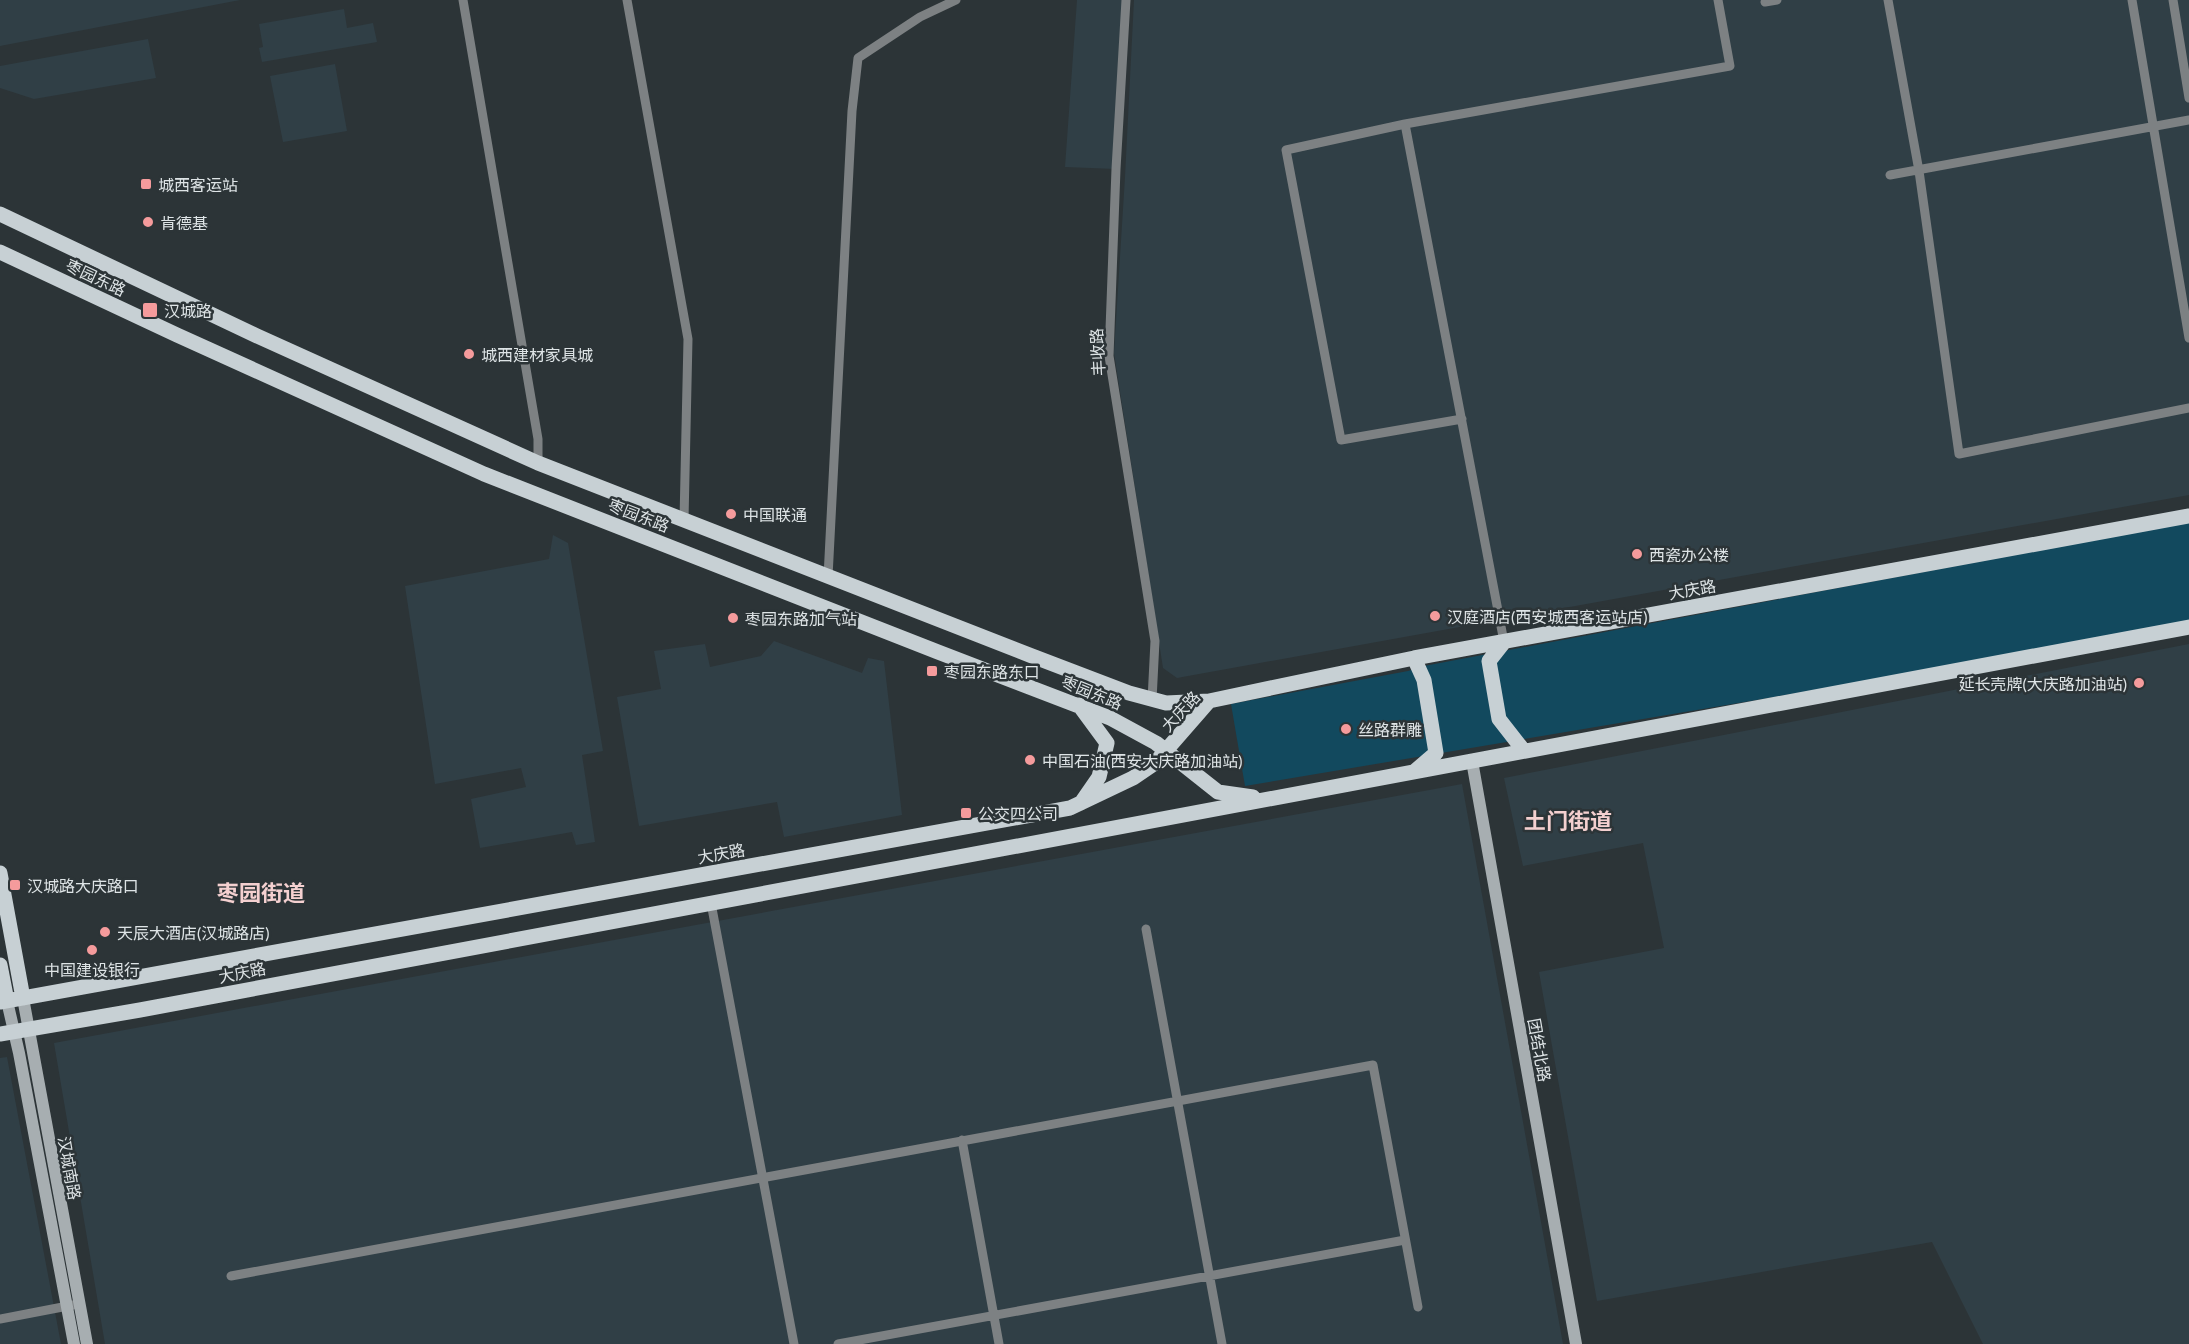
<svg xmlns="http://www.w3.org/2000/svg" width="2189" height="1344" font-family="Lato,'Noto Sans SC',sans-serif">
	<rect width="100%" height="100%" fill="#2c3437"/>
	<path fill="#303f46" d="M0 0H240L0 46Z
		M1077 0H1126L1116 169 1065 167Z
		M1134 0H2189V495L1177 678 1163 668 1114 353 1125 177Z
		M344 9 347 28 373 23 377 42 262 62 259 48 263 47 259 24Z
		M148 39 156 78 34 99 0 88V66Z
		M335 64 347 131 283 142 270 76Z
		M553 535 568 543 603 751 582 755 595 842 576 845 572 832 480 848 471 799 526 787 521 768 435 784 405 586 549 559Z
		M774 641 862 673 868 658 884 661 902 815 784 837 777 802 639 826 617 697 661 689 654 651 705 644 710 667 761 656Z
		M2189 644V1344H1983L1932 1242 1597 1301 1539 972 1664 948 1643 843 1523 866 1504 778Z
		M1462 784 1563 1344H105L54 1043Z
		M7 1057 61 1344H0V1058Z"/>
	<path fill="#12495e" d="M2189 522V627L1245 786 1231 704 1408 671 1424 666Z"/>
	<g fill="none" stroke-linecap="round" stroke-linejoin="round">
		<path stroke="#7d8183" stroke-width="9" d="M463 0 538 439V463
			M627 0 688 339 684 520
			M1126 0 1116 169 1109 356 1155 641 1152 700
			M1888 0 1919 171 1959 454 2189 408
			M2132 0 2189 338
			M2173 0 2189 98
			M1765 2 1777 0
			M1405 124 1730 66 1718 0
			M1890 175 2189 120
			M1462 419 1341 440 1286 150 1405 124 1504 642
			M828 577 852 111 858 58 920 17 956 0
			M711 903 794 1344
			M1146 929 1222 1344
			M962 1140 999 1344
			M231 1276 1373 1065 1418 1307
			M0 1319 73 1305
			M838 1344 1405 1240"/>
		<path stroke="#a7aeb1" stroke-width="12" d="M1472 761 1576 1344
			M23 998 87 1344
			M7 1001 19 1053 74 1344"/>
		<path stroke="#c7d0d4" stroke-width="15" d="M0 214 257 336 538 463 1032 656 1129 693 1166 703 1209 701 1414 658 2189 516
			M0 252 177 335 484 474 938 652 1110 718 1156 743 1218 792 1253 797
			M1504 642 1489 661 1499 719 1524 751
			M1414 658 1424 680 1436 753 1415 771
			M1079 705 1107 743 1099 777 1081 803
			M0 873 23 998
			M0 965 7 1001
			M0 1002 1070 808 1133 778 1155 763 1209 701
			M0 1034 140 1010 2189 627"/>
	</g>
	<g fill="#f59b9c" stroke="#2c3437" stroke-width="2">
		<rect x="140" y="178" width="12" height="12" rx="3"/>
		<circle cx="148" cy="222" r="6"/>
		<rect x="142" y="302" width="16" height="16" rx="3"/>
		<circle cx="469" cy="354" r="6"/>
		<circle cx="731" cy="514" r="6"/>
		<circle cx="1637" cy="554" r="6"/>
		<circle cx="1435" cy="616" r="6"/>
		<circle cx="733" cy="618" r="6"/>
		<rect x="926" y="665" width="12" height="12" rx="3"/>
		<circle cx="2139" cy="683" r="6"/>
		<circle cx="1346" cy="729" r="6"/>
		<circle cx="1030" cy="760" r="6"/>
		<rect x="960" y="807" width="12" height="12" rx="3"/>
		<rect x="9" y="879" width="12" height="12" rx="3"/>
		<circle cx="105" cy="932" r="6"/>
		<circle cx="92" cy="950" r="6"/>
	</g>
	<g text-anchor="middle" dominant-baseline="central" stroke-width="5" stroke-linejoin="round" paint-order="stroke">
		<g font-size="16" fill="#dee4e6" stroke="#2c3437" text-anchor="start">
			<text x="158" y="184">城西客运站</text>
			<text x="160" y="222">肯德基</text>
			<text x="164" y="310">汉城路</text>
			<text x="481" y="354">城西建材家具城</text>
			<text x="743" y="514">中国联通</text>
			<text x="1649" y="554">西瓷办公楼</text>
			<text x="1447" y="616">汉庭酒店(西安城西客运站店)</text>
			<text x="745" y="618">枣园东路加气站</text>
			<text x="944" y="671">枣园东路东口</text>
			<text x="2127" y="683" text-anchor="end">延长壳牌(大庆路加油站)</text>
			<text x="1358" y="729">丝路群雕</text>
			<text x="1042" y="760">中国石油(西安大庆路加油站)</text>
			<text x="978" y="813">公交四公司</text>
			<text x="27" y="885">汉城路大庆路口</text>
			<text x="117" y="932">天辰大酒店(汉城路店)</text>
			<text x="92" y="969" text-anchor="middle">中国建设银行</text>
		</g>
		<g font-size="16" fill="#dee4e6" stroke="#2c3437">
			<text transform="translate(96 277) rotate(25)">枣园东路</text>
			<text transform="translate(1097 352) rotate(-93)">丰收路</text>
			<text transform="translate(639 515) rotate(21)">枣园东路</text>
			<text transform="translate(1692 589) rotate(-10)">大庆路</text>
			<text transform="translate(1092 692) rotate(22)">枣园东路</text>
			<text transform="translate(1180 711) rotate(-47)">大庆路</text>
			<text transform="translate(721 853) rotate(-10)">大庆路</text>
			<text transform="translate(242 972) rotate(-11)">大庆路</text>
			<text transform="translate(1540 1050) rotate(80)">团结北路</text>
			<text transform="translate(70 1168) rotate(80)">汉城南路</text>
		</g>
		<g font-size="22" font-weight="bold" fill="#f4d0d0" stroke="#2c3437">
			<text x="1568" y="820">土门街道</text>
			<text x="261" y="892">枣园街道</text>
		</g>
	</g>
</svg>
